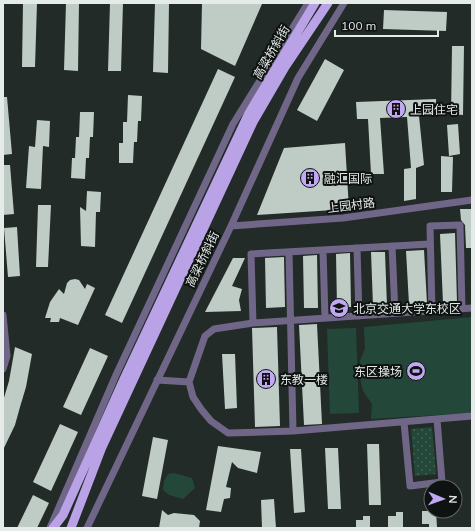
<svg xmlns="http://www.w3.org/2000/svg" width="475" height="531" font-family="Mulish,'Noto Sans SC',sans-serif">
	<defs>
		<pattern id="garden-dots" width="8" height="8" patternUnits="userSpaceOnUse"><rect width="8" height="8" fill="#23483a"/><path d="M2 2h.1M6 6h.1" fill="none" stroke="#436356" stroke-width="1.8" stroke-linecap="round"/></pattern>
	</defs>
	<rect width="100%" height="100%" fill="#222b27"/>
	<path fill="url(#garden-dots)" d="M432 427 436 474 415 476 411 429Z"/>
	<path fill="#23483a" d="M472 317V413L371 419 372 404 363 391 359 374 360 361 365 348 364 327Z
		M356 328 359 413 330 414 327 329Z
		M174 473 192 478 195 488 183 499 169 495 163 490 164 481 168 474Z"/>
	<path fill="#bfcbc5" d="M23 3H37L35 67H22Z
		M66 3H79L78 71 64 70Z
		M110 3H123L121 71H108Z
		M155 3H169L168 73 153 72Z
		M202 3 262 4 235 66 201 49Z
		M384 10 447 12 446 31 383 29Z
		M452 46H464L463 115 451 114Z
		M325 59 344 70 317 121 297 110Z
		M218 69 235 77 122 323 105 315Z
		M128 95 142 96 141 121H138L137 142H134L133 163H119V143H123V122H127Z
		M3 97H7L12 154 3 155Z
		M436 99 437 115 419 116 424 165 416 168V199L404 201V169L411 168 407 117 380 118 384 174H371L368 119H357L356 102Z
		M80 112H94L93 137H90L89 158H86L85 179 71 178 72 158H75L76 137H79Z
		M37 120 50 121 49 147 43 146 41 189 26 188 29 146 35 147Z
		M458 124 460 154 449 156 447 125Z
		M345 143 349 209 257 215 284 148Z
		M441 156 453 157 452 192H441Z
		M3 165H10L14 214 3 215Z
		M87 191 101 192 100 212H96L95 247 81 246 80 207 86 211Z
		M38 205H51L48 267H36Z
		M460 209H472V248H466L465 225 461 220Z
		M17 227 20 276 8 277 4 228Z
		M455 233 457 302 443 303 440 234Z
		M424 250 427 303 409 304 406 251Z
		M371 252H385L387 306H373Z
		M350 253 351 307H337L336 254Z
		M317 255 318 308H304L303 256Z
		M284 257 285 307 266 308 265 258Z
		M233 258H245L232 286 242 289 239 300 241 311 205 312Z
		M75 279 79 280 85 289 87 284 95 288 78 325 60 318 59 322H50L51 318H45L50 302 59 289 64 294 67 283 70 280Z
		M317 324 322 424 304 425 299 325Z
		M277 327 280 426 255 427 252 328Z
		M15 347 32 354 26 387 20 407 15 425 3 450V401L9 381Z
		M90 348 108 356 81 415 63 407Z
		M222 354H235L237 408 225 409Z
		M60 424 78 432 51 491 33 482Z
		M153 437 168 440 157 499 142 496Z
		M367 444H379L381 505H369Z
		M218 446 261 452 257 473 238 468 232 462 226 487 231 488 230 498 224 499 221 512 206 510Z
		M325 448H338L341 509H328Z
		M290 449H301L305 512 294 513Z
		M33 495 49 503 37 528H17Z
		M274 499 276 528H262L261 500Z
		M162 510 168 515 174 513 194 515 200 521 199 528H159Z
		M422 511H436L437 527H429V524H422Z
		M396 512H403V528H388V516H396Z
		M363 516H370V528H356V520H363Z"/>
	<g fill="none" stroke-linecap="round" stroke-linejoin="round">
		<path stroke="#706687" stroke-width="7" d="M231 226 343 218 472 200
			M392 246 395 313
			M357 248 359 316
			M323 250 325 318
			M289 252 293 431
			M472 308 253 323 214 329 205 336 189 382 193 397 201 409 211 421 228 433 293 431 472 416
			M432 311 430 226 460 225 462 309
			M3 315 7 356 3 369
			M253 323 251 254 430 244
			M157 380 189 382
			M404 422 410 486 442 482 437 419
			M50 528 116 375 233 124 308 3
			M87 528 231 226 298 78 344 3"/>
		<path stroke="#b9a3e6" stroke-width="9" d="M53 528 63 515 124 379 249 113 315 3
			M71 528 102 447 253 122 285 67 328 3"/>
	</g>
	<defs>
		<symbol id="building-disc" viewBox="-11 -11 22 22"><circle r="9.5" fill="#c1a8f3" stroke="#0e1211"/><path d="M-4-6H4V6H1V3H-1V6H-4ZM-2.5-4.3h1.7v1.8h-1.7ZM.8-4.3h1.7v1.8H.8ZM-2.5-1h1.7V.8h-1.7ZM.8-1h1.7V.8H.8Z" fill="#111"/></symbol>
		<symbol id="university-disc" viewBox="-11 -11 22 22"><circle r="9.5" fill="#c1a8f3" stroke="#0e1211"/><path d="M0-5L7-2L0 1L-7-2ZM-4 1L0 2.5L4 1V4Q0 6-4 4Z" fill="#111"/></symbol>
		<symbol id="stadium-disc" viewBox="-11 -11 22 22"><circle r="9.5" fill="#c1a8f3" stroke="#0e1211"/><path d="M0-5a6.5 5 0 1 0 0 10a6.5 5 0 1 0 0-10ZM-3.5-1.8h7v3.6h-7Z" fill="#111"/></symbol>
	</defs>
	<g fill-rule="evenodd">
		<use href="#building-disc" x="385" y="98" width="22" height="22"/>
		<use href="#building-disc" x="299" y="167" width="22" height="22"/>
		<use href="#university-disc" x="328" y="297" width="22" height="22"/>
		<use href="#stadium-disc" x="405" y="360" width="22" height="22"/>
		<use href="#building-disc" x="255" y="368" width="22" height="22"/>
	</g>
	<g text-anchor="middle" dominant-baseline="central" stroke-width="4" stroke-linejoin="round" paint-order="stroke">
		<g font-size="12" fill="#e5ebe8" stroke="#0e1211">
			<text transform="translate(271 52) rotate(-60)">高粱桥斜街</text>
			<text transform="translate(351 205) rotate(-7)">上园村路</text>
			<text transform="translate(202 259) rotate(-64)">高梁桥斜街</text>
		</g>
		<g font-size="12" fill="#e5ebe8" stroke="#0e1211" text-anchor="start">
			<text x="410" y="109">上园住宅</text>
			<text x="324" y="178">融汇国际</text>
			<text x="353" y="308">北京交通大学东校区</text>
			<text x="402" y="371" text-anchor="end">东区操场</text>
			<text x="280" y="379">东教一楼</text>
		</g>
	</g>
	<rect width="475" height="531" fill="none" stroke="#e5ebe8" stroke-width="8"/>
	<g transform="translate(443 499) rotate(92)"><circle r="19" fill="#0e1211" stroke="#646967"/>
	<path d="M0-3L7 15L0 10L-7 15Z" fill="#c1a8f3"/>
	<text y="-6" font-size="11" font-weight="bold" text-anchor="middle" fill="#e5ebe8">N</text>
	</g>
	<path d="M335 30v6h103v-6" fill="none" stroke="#e5ebe8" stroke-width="2"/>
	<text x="341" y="30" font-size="12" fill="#e5ebe8" stroke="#0e1211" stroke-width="3" paint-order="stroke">100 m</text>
</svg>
